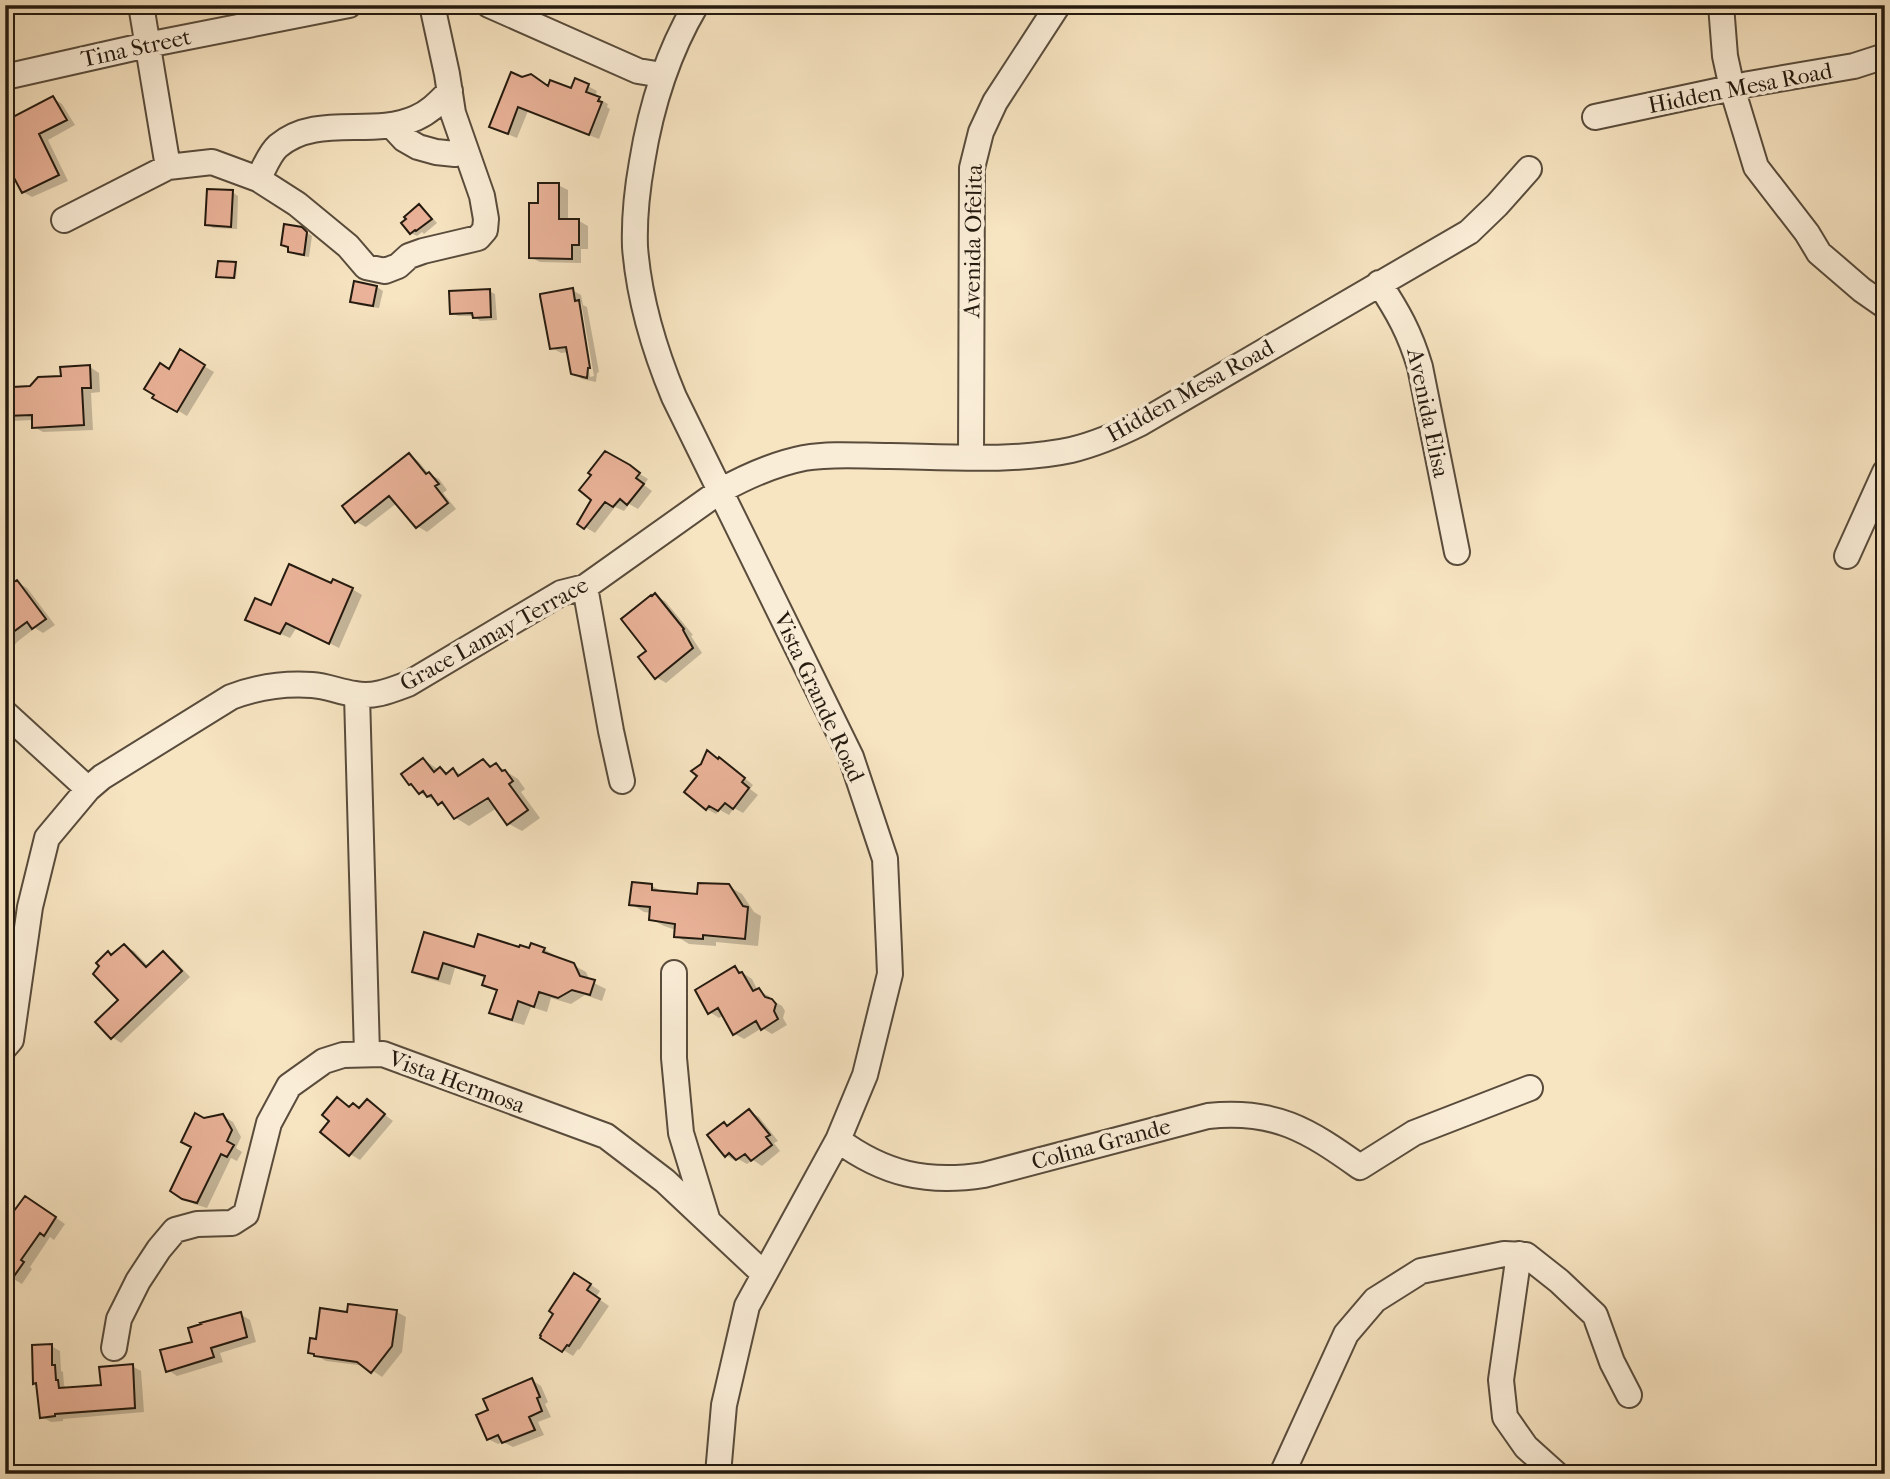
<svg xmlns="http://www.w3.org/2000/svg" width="1890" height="1479" font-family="'IM FELL French Canon',serif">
	<rect width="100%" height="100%" fill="#f7e4c1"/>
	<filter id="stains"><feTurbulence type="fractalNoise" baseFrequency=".00286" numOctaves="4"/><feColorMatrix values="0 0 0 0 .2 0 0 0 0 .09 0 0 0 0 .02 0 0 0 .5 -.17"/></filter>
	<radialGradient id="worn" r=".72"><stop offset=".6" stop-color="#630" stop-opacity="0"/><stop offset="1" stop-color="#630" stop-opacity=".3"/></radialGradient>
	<path fill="#0003" fill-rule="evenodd" d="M512 75 549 87 572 90 588 86 597 91 595 97 608 104 607 107 610 109 599 139 528 111 517 138 491 127Z
		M53 98 62 104 75 125 48 140 68 181 32 197 23 192 5 158V109L10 120Z
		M558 185 568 190V221H579L588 226V249H581V263L540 262 530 257 539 205Z
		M232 192 238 196 237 229 213 228 207 224Z
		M419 206 425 210 437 223 424 234 422 232 417 236 411 233Z
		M301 229 312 236 309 257 296 255 283 244Z
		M235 264 237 265 236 279 221 277Z
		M377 287 383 291 379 308 358 305 352 301Z
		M572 290 581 295 583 305 587 307 599 372 597 373 596 382 582 379 573 373 569 352 561 353 552 348ZM577 302H581L594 376 590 377Z
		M489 291 495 294 497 320 480 321 474 316H458L452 313Z
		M180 352 214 372 187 416 155 397Z
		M90 367 99 373 100 392 91 393 93 430 43 432 34 427 33 420 12 421 5 417V397H15L31 387Z
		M606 453 648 479 644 485 652 491 638 509 629 504 624 511 615 507 595 533 580 524 593 499Z
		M409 455 418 461 429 474 439 479 447 490 443 493 456 509 427 532 417 526 397 503 366 527 356 522Z
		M5 576 14 585 17 582 27 588 55 625 43 633 35 628 17 642 12 649 5 645Z
		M332 585 352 589 362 595 339 648 297 627 290 638 247 619 272 607Z
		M655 596 665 601 693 635 691 636 702 653 666 683 656 677Z
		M708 753 729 765 753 785 750 789 758 795 743 813 734 808 729 815 720 810 716 814 707 809 699 776 702 765Z
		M424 760 439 770 441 769 449 774 453 770 462 775 483 761 494 767 496 765 518 779 525 789 521 792 540 818 522 831 509 824 497 808 469 826 456 818 449 809 435 799 433 800 420 793 416 788 410 784Z
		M5 787 15 799 5 806Z
		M652 886 663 892 699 896 728 886 742 894 754 912 761 916 758 946 716 942V946L689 944 676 936V930L664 926 651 919 652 913 644 912 631 904Z
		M124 946 134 951 149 967 163 953 173 959 190 977 121 1043 112 1037 121 1000 112 956Z
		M475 949H544L556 956 555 958 573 965 586 972 590 981 606 989 602 1001 585 995 571 1004 551 998 547 1012 531 1007 524 1025 503 1019 491 1012 498 992 484 984 486 978 455 968 450 985 426 978 414 971Z
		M735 968 752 979 758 991 769 996 772 1000 782 1006 785 1011 783 1018 787 1025 772 1034 762 1028 744 1039 735 1034 724 1015 719 1018 710 1012Z
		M337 1099 351 1108 360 1110 367 1101 393 1121 360 1160 350 1154 332 1121Z
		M749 1111 759 1117 778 1141 774 1143 780 1151 762 1166 753 1160 747 1164 738 1159 735 1161 726 1155 729 1127Z
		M223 1116 233 1122 241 1137 236 1148 242 1152 237 1161 231 1158 207 1208 194 1204 183 1198 204 1120Z
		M35 1203 65 1224 54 1240 50 1237 30 1267 32 1269 22 1284 5 1274Z
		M584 1280 600 1291 596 1297 609 1306 579 1350 578 1349 573 1356 543 1337Z
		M397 1312 406 1317 402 1352 382 1377 366 1366 326 1361 310 1352 318 1341 349 1314Z
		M240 1314 250 1320 256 1342 220 1353 223 1362 177 1376 168 1370 194 1343Z
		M51 1346 60 1351 61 1371 63 1372 64 1385 67 1389 103 1387 132 1366 141 1371 144 1412 63 1419V1421L51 1422 42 1417 38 1384 35 1383Z
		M532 1380 541 1386 548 1402 545 1404 551 1417 538 1422 544 1435 513 1447 503 1442 498 1444 488 1439Z"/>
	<path fill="#eab399" stroke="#241a0f" stroke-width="2" d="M511 72 522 77 531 74 548 86 550 80 571 88 575 78 589 84 586 92 600 97 598 101 602 102 589 135 518 107 508 134 489 127Z
		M53 96 67 120 39 134 59 175 22 193 5 161V121Z
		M538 183H559V219H579V245H572V259L529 258V203H538Z
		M207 189 233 190 231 227 205 225Z
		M419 204 432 219 416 231 415 230 410 234 401 223 406 219 404 217Z
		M284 224 302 227 307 232 304 255 288 252V247L281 245Z
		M218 261 236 262 234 278 216 277Z
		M354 281 377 286 373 306 350 302Z
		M573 288 575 301 579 300 590 368H588L587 378 571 374 566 347 550 349 540 296V294Z
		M490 289 491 317 473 318 472 313 450 314 449 291Z
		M180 349 205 365 177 412 152 398 154 395 144 389 160 363 169 369Z
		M90 365 91 388H82L84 425 32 428V415L5 416V395H14L13 387 30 386 38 377 61 376 60 367Z
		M605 451 630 465 640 473 636 478 644 484 627 505 620 499 613 507 605 502 584 529 577 524 591 500 579 490 591 475 588 473Z
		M409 453 426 474 429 472 439 484 435 486 448 503 416 528 389 496 355 523 342 506Z
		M289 564 331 583 333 579 353 588 329 644 286 623 280 634 245 620 255 598 271 605Z
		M17 580 46 619 32 629 27 622 5 638V588Z
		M655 593 684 629 683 630 693 648 655 679 638 657 646 651 621 619 651 595 652 596Z
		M707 750 718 759 719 757 745 778 742 782 749 788 733 809 725 803 718 811 709 806 706 810 684 792 697 776 691 771 701 764Z
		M423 758 434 772 440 767 446 774 453 768 458 776 483 759 490 767 496 763 502 771 505 770 513 781 509 784 528 810 507 825 488 798 454 819 442 802 438 805 431 795 427 797 423 791 419 794 411 784 409 785 401 774Z
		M632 882 652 884V890L697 894 698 883 729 884 743 906 748 907 745 939 703 935V939L674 937 675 924 649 920 650 907 629 905Z
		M424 932 474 947 478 934 519 947 520 945 529 948 531 943 545 948 543 952 574 963 580 976 595 980 590 995 572 990 558 998 539 992 534 1007 518 1001 512 1020 489 1013 497 990 482 985 485 976 443 963 438 979 412 972Z
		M124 944 146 967 163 951 182 971 111 1039 95 1022 118 1000 93 974 99 966 96 963 108 951 111 955Z
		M735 966 739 973 742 972 753 991 759 988 765 997 772 999 776 1004 774 1011 778 1019 761 1030 756 1021 733 1035 718 1008 708 1014 695 990Z
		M337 1097 349 1107 353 1103 359 1108 367 1099 385 1114 349 1156 320 1132 329 1121 322 1115Z
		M749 1109 770 1135 766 1137 772 1145 751 1161 745 1154 736 1160 729 1153 725 1157 707 1135 724 1122 727 1126Z
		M195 1113 204 1118 223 1114 232 1130 227 1141 234 1145 227 1157 221 1154 197 1203 182 1199 170 1191 191 1147 181 1142Z
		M25 1196 56 1217 44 1236 40 1233 21 1260 24 1262 5 1289V1223Z
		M574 1273 591 1284 587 1290 600 1299 569 1346 567 1345 562 1352 540 1338 541 1336 540 1335 553 1314 549 1311Z
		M348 1304 397 1310 392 1346 371 1373 357 1362 314 1356V1354L308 1353 310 1338 316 1339 320 1308 347 1312Z
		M241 1312 247 1337 211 1348 214 1357 166 1372 160 1350 192 1342 188 1328 201 1324 200 1323Z
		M52 1344V1365H55L56 1380H58L59 1388 101 1385 99 1367 133 1364 135 1408 55 1414V1416L40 1418 36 1383 33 1384 32 1345Z
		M532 1378 540 1397 537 1398 542 1411 529 1417 535 1430 502 1443 498 1435 487 1440 476 1415 488 1410 483 1399Z"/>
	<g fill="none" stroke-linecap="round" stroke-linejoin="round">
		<defs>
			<path id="minor" d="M489 5 638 71 662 75
				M696 5C667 54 651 106 642 162 637 190 634 218 635 247 639 299 654 349 674 397L851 757 885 859 889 949 890 974 865 1075 838 1140 747 1306 724 1405 718 1474
				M1721 5 1725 56 1732 88 1756 167 1807 233 1819 253 1862 290 1885 306
				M5 77 147 45 349 5
				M1595 117 1749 84 1854 66 1885 56
				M392 126 404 139 418 147 436 152 455 154 465 151
				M168 167 212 162 258 179 297 204 348 246 366 267 385 271 398 266 409 256 423 251 478 238 485 230 486 219 482 196 453 113 447 74 432 5
				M258 179C264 169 269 154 278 146 317 113 372 138 416 118 430 112 439 102 450 91
				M64 220 168 167 141 5
				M1379 283C1398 312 1410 333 1420 367L1457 552
				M971 457 972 168 981 132 995 102 1058 5
				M1847 556 1885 472
				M585 587 611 731 622 781
				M357 695 367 1054
				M5 713 88 789
				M674 973V1058L681 1133 707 1218
				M5 1047 11 1040 30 907 47 838 88 789 102 777 231 697C257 687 283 683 312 685 327 686 340 692 355 694 373 698 392 690 408 684L561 593 585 587 720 491C747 476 774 464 804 458 833 453 861 456 890 456 947 457 1016 462 1071 450 1096 444 1119 434 1141 423L1469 232 1497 205 1529 169
				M838 1140C884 1174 927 1184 984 1175L1208 1116C1275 1109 1308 1130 1360 1167L1414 1133 1530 1088
				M1519 1254 1501 1380 1505 1417 1526 1447 1556 1474
				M114 1348 119 1319 138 1281 159 1249 175 1230 197 1224 232 1223 246 1214 269 1123 289 1086 324 1061 343 1055 383 1054 606 1136 665 1181 764 1274
				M1282 1474 1346 1334 1375 1300 1421 1271 1504 1254 1526 1255 1559 1281 1595 1315 1612 1362 1629 1395"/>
		</defs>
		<use href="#minor" stroke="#594c3c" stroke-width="28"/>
		<use href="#minor" stroke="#faedd7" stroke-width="24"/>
	</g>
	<g text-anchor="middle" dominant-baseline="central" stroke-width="7" stroke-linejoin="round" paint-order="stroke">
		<g font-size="23" fill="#241a0f" stroke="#faedd7">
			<text transform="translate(136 48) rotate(-12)">Tina Street</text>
			<text transform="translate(1740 88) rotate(-11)">Hidden Mesa Road</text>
			<text transform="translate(973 241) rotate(-89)">Avenida Ofelita</text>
			<text transform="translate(1190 391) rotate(-29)">Hidden Mesa Road</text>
			<text transform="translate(1428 413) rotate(78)">Avenida Elisa</text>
			<text transform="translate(494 634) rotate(-29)">Grace Lamay Terrace</text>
			<text transform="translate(819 697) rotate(65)">Vista Grande Road</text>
			<text transform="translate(457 1082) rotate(20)">Vista Hermosa</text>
			<text transform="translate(1101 1144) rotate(-15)">Colina Grande</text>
		</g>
	</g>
	<rect width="1890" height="1479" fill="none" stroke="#f7e4c1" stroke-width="28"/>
	<rect x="7" y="7" width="1876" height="1465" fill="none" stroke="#241a0f" stroke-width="3.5"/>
	<rect x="14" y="14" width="1862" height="1451" fill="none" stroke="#241a0f" stroke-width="2"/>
	<rect width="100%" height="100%" filter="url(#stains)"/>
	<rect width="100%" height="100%" fill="url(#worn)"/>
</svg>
